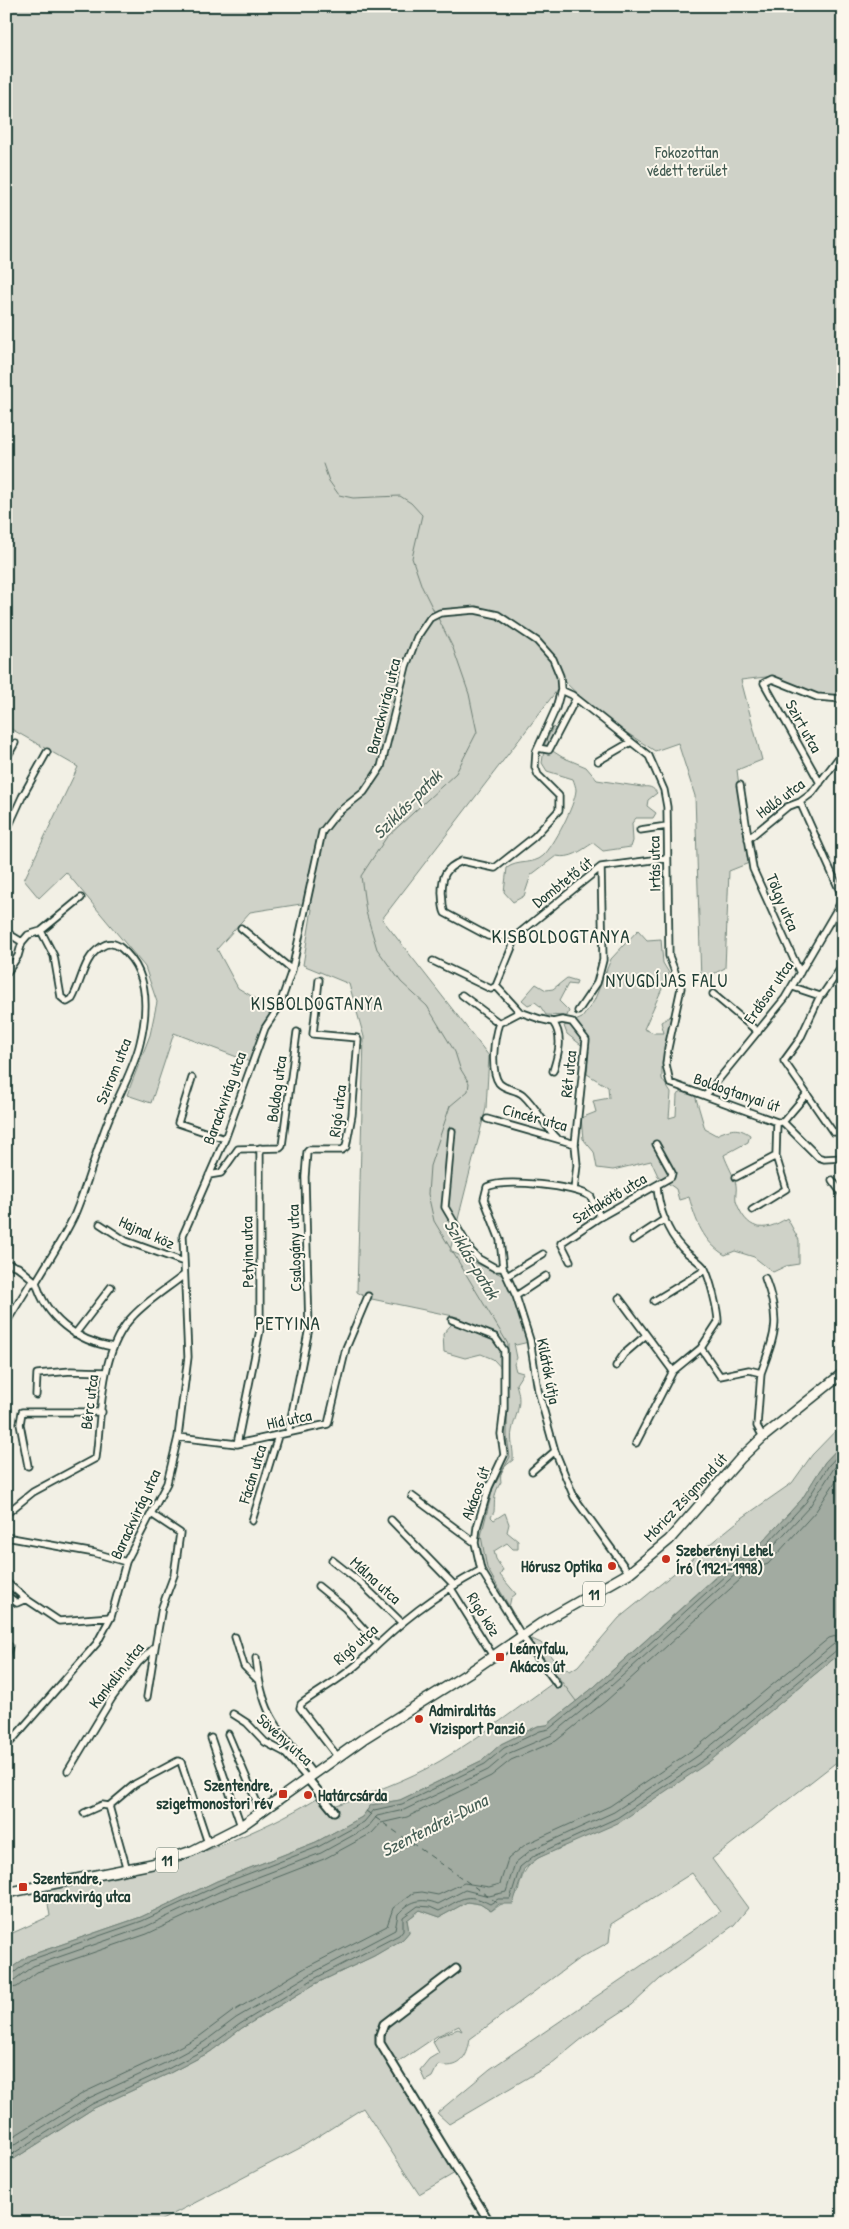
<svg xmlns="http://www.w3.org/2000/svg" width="849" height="2229" font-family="'Patrick Hand',sans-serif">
	<rect width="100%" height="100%" fill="#f2f0e5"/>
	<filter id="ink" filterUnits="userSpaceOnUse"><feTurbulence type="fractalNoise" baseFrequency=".02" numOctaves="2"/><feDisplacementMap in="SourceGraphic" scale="10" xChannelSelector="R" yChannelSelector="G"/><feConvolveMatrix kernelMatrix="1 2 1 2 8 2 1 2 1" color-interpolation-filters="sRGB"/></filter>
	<g filter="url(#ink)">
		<path fill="#cfd2c8" stroke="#77887e" d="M6 6H843V697L820 699 774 676 741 680 762 760 737 770 749 863 729 871 725 968 701 980 695 796 678 743 655 751 599 715 564 681 382 919 489 1056 486 1108 450 1251 506 1277 529 1342 516 1345 514 1343 517 1358 514 1364 516 1371 523 1373 516 1384C523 1405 516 1412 512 1431 510 1440 514 1451 513 1460 504 1467 499 1470 501 1482 493 1494 495 1500 494 1512L491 1517 494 1520 505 1513 509 1524 507 1532 518 1541V1549H513L507 1543 494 1551 496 1559 503 1570 500 1575 516 1594 511 1598 508 1612 483 1569 478 1544 482 1517 492 1482 505 1459 503 1433 506 1373 493 1359 481 1354 465 1358 444 1352 443 1334 458 1317 367 1298 357 1292 364 1037 349 984 303 965 312 909 301 904 250 912 217 949 238 988 273 1009 250 1062 174 1033 151 1103 127 1095 150 1035 157 1002 145 967 66 872 39 898 24 880 78 767 6 726Z
			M553 727 557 731 551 750 562 757 586 767 597 780 642 787C649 786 653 787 657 793L648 800 647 806 656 813 653 818H636L632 823 633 841 631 847 603 851 593 843C580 851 572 859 556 856L531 875 524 896 513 902 504 892 507 868C517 860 533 865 543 856 554 846 575 805 576 790 576 787 574 782 573 779L547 771 542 763 545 743Z
			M638 930 647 940 661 939 663 963 669 973 644 1029 654 1033H664L661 1022 674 1014 662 1067V1079L671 1093 669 1118 676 1116 677 1095 684 1091 695 1095 705 1129 716 1135C730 1129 737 1126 750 1135L748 1142 724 1155C727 1165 734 1175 736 1185 737 1190 735 1196 736 1201 746 1230 763 1234 787 1218L799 1240V1264L786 1266 773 1272 754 1257 735 1251 725 1255C703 1242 696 1221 689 1197L679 1200 676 1189 658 1176 651 1161 613 1170 597 1168 594 1152 583 1139 581 1118 596 1112 593 1101 609 1098 608 1087 587 1074 589 1051 567 1034 564 1026 582 1018 594 1001 611 959Z
			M567 978 577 981 576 985 568 984 559 1001 569 1011 567 1016 546 1015 540 1006 535 1002 528 1005 522 1000 536 984 546 990 553 989Z
			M843 1423V1443L825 1462 802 1499 754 1551H744L594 1687 547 1725 538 1726 501 1744 483 1760 400 1800 371 1805 362 1817 316 1842 217 1881 141 1917 28 1956 6 1972V1936L50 1916 46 1891C78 1884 111 1879 143 1871 202 1855 274 1826 325 1793L334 1806C370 1793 406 1781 440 1761 482 1736 520 1706 560 1678L554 1675 528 1641 532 1639 541 1643 556 1663 570 1671 578 1666 619 1618 742 1518 792 1483 812 1455Z
			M843 1651V1757L712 1859 748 1908 734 1925 660 1979 632 2005 589 2033 551 2064 449 2124 437 2113 490 2069 720 1912 692 1873 611 1924 609 1942 577 1960 470 2039C467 2060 459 2069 438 2065L432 2077 425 2081 420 2070 429 2059 439 2053 433 2042 439 2036 458 2029 462 2031 459 2026 437 2036 390 2068 455 2173 419 2194 363 2108 300 2148 156 2223H6V2164L94 2108 168 2074 210 2052 242 2028 315 1984 374 1956 403 1939 409 1932 407 1920 420 1910 440 1917 467 1902 480 1904 491 1911 518 1893C524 1858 539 1858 569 1844L749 1728Z"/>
		<path fill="#a2aba1" stroke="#6e7f75" d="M843 1443V1651L709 1762 620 1822 538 1858 524 1869 513 1904H499L491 1911 480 1904 467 1902 440 1917 420 1910 407 1920 409 1932 403 1939 374 1956 315 1984 242 2028 210 2052 168 2074 94 2108 6 2164V1972L28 1956 141 1917 217 1881 316 1842 362 1817 371 1805 400 1800 483 1760 501 1744 538 1726 547 1725 594 1687 745 1551H754L802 1499 825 1462Z"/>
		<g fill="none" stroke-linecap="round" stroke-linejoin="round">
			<path stroke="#536960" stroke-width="1" d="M6 1975H11L30 1960 142 1921 219 1885 318 1847 364 1822 374 1810 402 1804 485 1764 504 1748 540 1731 549 1729 597 1691 746 1557 758 1554 806 1502 829 1465 843 1450
				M6 1982 14 1980 33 1966 145 1927 221 1891 321 1853 368 1827 377 1816 404 1810 488 1770 507 1754 552 1735 601 1695 748 1563 762 1558 810 1506 834 1468 843 1459
				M6 1989 17 1987 37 1972 147 1934 224 1898 324 1859 372 1833 381 1823 407 1817 491 1776 511 1760 556 1741 606 1701 751 1570 768 1564 816 1511 843 1470
				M6 2141 85 2092 160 2057 200 2036 232 2012 305 1968 387 1926 393 1908 413 1893 422 1892 438 1895 464 1883 489 1887 500 1884 508 1859 526 1844 610 1806 697 1747 829 1638 843 1634
				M6 2150 89 2098 163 2064 204 2042 236 2018 309 1975 395 1930 398 1914C410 1901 421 1897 438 1904L465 1890 489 1896 506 1892 515 1863 531 1850 614 1812 702 1753 834 1644 843 1641
				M6 2158 92 2104 166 2070 207 2048 240 2024 312 1980 399 1935 403 1930V1917L418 1906 430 1907 439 1911C461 1900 465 1891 490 1904L498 1899H510L520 1867 535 1855 617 1818 706 1758 838 1649 843 1648"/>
			<path stroke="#6e7f75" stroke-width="1" d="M323 464 329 481 339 495 353 498 400 496 411 503 422 515 412 558 422 587 434 611
				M438 618 453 648 469 694 477 732 456 773 386 838 361 876 366 912 377 949 401 982 427 1006 455 1052 460 1068 469 1083 468 1091 450 1106 430 1166 428 1194 434 1221 508 1344 507 1437 510 1457 493 1488 481 1536 487 1568 521 1627
				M529 1638 576 1701"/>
			<path stroke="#465e55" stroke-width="1" stroke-dasharray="6 5" stroke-linecap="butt" d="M366 1811 499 1904"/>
			<defs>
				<path id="minor" d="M561 690 572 695 649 756 664 790 667 807 669 956 681 988 668 1048 666 1064 670 1083 777 1122H783L818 1157 824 1159 843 1158
					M538 748 549 750 576 698
					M6 759 15 743
					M598 761 631 742
					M820 783 764 683 772 679 817 697 843 699
					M740 785 753 869 800 973
					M800 802 843 898
					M640 830 667 826
					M6 832 22 797 47 752
					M748 839 787 807 800 802 812 793 843 752
					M241 928 292 970
					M6 932 22 942
					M22 942 28 935 41 931 81 898
					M433 961 491 989 496 986
					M843 965 823 994 820 996 800 1039 784 1061 833 1132H840L843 1128
					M6 974 18 956 22 942
					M496 986 520 1012 540 1019 553 1022 562 1020 572 1022 586 1040 575 1144 577 1165 574 1190
					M496 986 517 935
					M793 987 820 996
					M713 994 758 1032
					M462 995 499 1023
					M578 1011 597 983 603 960 601 867
					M520 1012 499 1023C494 1037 490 1071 499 1083 505 1090 517 1089 523 1095 537 1108 544 1125 557 1138
					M553 1071C558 1055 564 1037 553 1022
					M192 1078 178 1123 225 1139
					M706 1095 785 998 843 899
					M487 1119 575 1144
					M783 1122 806 1095
					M452 1131 445 1207 471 1251 479 1259 495 1268H503
					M209 1175 221 1173 238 1149 280 1148 282 1146 297 1032
					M736 1177 776 1156
					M832 1180 843 1195
					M657 1185C658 1207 667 1232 682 1248 689 1256 700 1261 705 1269 710 1279 718 1310 718 1322L701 1348 720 1376 749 1370 761 1373 757 1426 763 1437
					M752 1210 786 1189 776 1156 777 1122
					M600 1217 591 1197C577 1186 503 1178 487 1187L484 1199 500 1240 503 1268 516 1296 530 1340 538 1390 555 1451 574 1497 629 1573
					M100 1224 126 1241 184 1262
					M633 1240 665 1219
					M570 1261 561 1243 600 1217 671 1177 672 1173 656 1144
					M6 1263 18 1267 36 1282
					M507 1276 543 1254
					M36 1282C46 1318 76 1341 113 1347
					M516 1296 546 1276
					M619 1298 673 1371
					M654 1301 705 1270
					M452 1320 495 1337 504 1350V1409L501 1434 504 1455 489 1487 477 1527 475 1543 481 1570 522 1636 557 1684
					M6 1323 30 1284 36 1282C49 1260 63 1239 74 1216 88 1184 96 1149 110 1116 120 1093 134 1068 140 1043 148 1010 150 972 121 948 115 943 108 942 101 947 83 958 82 982 72 999L67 1002 61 997 54 956 41 931
					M75 1334 111 1287
					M616 1366 624 1354 646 1335
					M761 1373C776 1331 781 1321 765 1278
					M36 1395 37 1374 71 1371 106 1372
					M288 1433 309 1328 305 1177 307 1152 309 1150H342L346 1147 352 1115 358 1040 357 1038 313 1034 319 980
					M178 1437 237 1444 328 1424 346 1348 368 1296
					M636 1443 673 1371 701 1348
					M237 1444 260 1330V1148
					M28 1466 20 1424 22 1412H102
					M532 1471 555 1451
					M412 1496 474 1542
					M6 1514 33 1492 96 1458C102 1413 99 1350 133 1316 148 1300 168 1288 184 1275
					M391 1520 454 1585
					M252 1521 278 1436
					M6 1537 95 1553 126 1562
					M332 1560 361 1583 401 1622
					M6 1582 26 1599 59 1621 111 1617
					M318 1586 345 1608 377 1644
					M450 1587 493 1656
					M6 1595 17 1603 26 1599
					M235 1637 244 1666 258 1680
					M6 1658 9 1646
					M256 1658C262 1717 279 1729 313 1774
					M147 1697 155 1647
					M233 1714 247 1723 265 1742 284 1752 307 1778
					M228 1734 261 1812
					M211 1738 241 1826
					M6 1747 97 1643 111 1617 126 1562 167 1483 178 1437 188 1357 183 1235 225 1139 265 1028 279 1007 292 970 322 832 336 814 364 792 381 767 406 666 417 637 430 618 440 613 475 610 498 615 537 641 553 659 560 676 561 690 556 708 536 752 535 767 538 775 559 796V810L534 837 495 868 462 861C445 868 442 876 442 893 443 900 442 907 445 913L488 936 497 937 517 935 601 867 667 858
					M337 1756 300 1708 301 1704C321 1689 345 1677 363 1659 401 1621 433 1596 481 1570
					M68 1771 112 1698 138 1663 155 1647 162 1607 174 1575 180 1533 153 1515
					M109 1806 127 1870
					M84 1813 102 1805 109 1806 135 1784 178 1761 181 1762 208 1843"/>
				<path id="tertiary" d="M307 1778 334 1811
					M456 1969 384 2024 380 2035V2043L490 2223"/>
				<path id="primary" d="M6 1893 152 1864 192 1851 241 1826 363 1739 470 1672 543 1622 629 1573 669 1540 740 1459 763 1437 843 1373"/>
			</defs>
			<use href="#minor" stroke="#1f3d34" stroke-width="9"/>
			<use href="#tertiary" stroke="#1f3d34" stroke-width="11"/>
			<use href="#primary" stroke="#1f3d34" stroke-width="12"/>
			<use href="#minor" stroke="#fbf7ec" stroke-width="5.5"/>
			<use href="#tertiary" stroke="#fbf7ec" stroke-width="7"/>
			<use href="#primary" stroke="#fbf7ec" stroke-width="9"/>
		</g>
	</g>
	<g fill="#c8321e" stroke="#fbf7ec" stroke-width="2">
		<circle cx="666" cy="1559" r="5"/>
		<circle cx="612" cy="1566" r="5"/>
		<rect x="495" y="1652" width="10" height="10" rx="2.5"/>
		<circle cx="419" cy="1719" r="5"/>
		<rect x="278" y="1789" width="10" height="10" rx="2.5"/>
		<circle cx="308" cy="1795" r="5"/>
		<rect x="18" y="1882" width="10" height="10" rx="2.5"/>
	</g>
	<g text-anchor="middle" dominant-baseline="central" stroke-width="4" stroke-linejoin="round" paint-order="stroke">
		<g fill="#fbf7ec" stroke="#61756b" stroke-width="1">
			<rect x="583" y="1581.5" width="22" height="25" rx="4"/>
			<rect x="156" y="1847.5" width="22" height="25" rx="4"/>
		</g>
		<g font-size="15" font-weight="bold" fill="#1f3d34">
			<text x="594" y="1594">11</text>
			<text x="167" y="1860">11</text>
		</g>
		<g font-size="16" fill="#425b52" stroke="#fbf7ec">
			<text x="687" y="152">Fokozottan<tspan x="687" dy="18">védett terület</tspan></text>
		</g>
		<g font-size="16" fill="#1f3d34" stroke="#fbf7ec">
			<text transform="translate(383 706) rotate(-76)">Barackvirág utca</text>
			<text transform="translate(804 726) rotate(61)">Szirt utca</text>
			<text transform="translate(780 798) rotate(-36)">Holló utca</text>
			<text transform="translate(654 864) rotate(-91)">Irtás utca</text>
			<text transform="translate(562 882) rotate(-38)">Dombtető út</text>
			<text transform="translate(783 902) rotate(67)">Tölgy utca</text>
			<text transform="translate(768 992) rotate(-55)">Erdősor utca</text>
			<text transform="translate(113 1071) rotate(-68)">Szirom utca</text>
			<text transform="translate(568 1074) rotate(-84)">Rét utca</text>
			<text transform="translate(276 1089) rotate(-82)">Boldog utca</text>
			<text transform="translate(737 1092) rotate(19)">Boldogtanyai út</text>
			<text transform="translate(224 1098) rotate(-70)">Barackvirág utca</text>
			<text transform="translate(337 1111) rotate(-83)">Rigó utca</text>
			<text transform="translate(535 1117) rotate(15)">Cincér utca</text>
			<text transform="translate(609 1198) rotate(-31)">Szitakötő utca</text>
			<text transform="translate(147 1232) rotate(24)">Hajnal köz</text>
			<text transform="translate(294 1248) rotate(-92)">Csalogány utca</text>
			<text transform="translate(247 1252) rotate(-91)">Petyina utca</text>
			<text transform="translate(549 1371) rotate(79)">Kilátók útja</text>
			<text transform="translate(89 1402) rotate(-83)">Bérc utca</text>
			<text transform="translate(289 1419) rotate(-12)">Híd utca</text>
			<text transform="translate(252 1474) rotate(-73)">Fácán utca</text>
			<text transform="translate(475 1493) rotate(-70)">Akácos út</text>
			<text transform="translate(685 1497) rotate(-47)">Móricz Zsigmond út</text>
			<text transform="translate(135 1514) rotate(-65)">Barackvirág utca</text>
			<text transform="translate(376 1580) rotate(42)">Málna utca</text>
			<text transform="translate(484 1614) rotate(58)">Rigó köz</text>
			<text transform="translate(355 1644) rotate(-41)">Rigó utca</text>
			<text transform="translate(116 1675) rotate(-52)">Kankalin utca</text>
			<text transform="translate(285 1739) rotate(42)">Sövény utca</text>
		</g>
		<g font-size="16" font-weight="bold" fill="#1f3d34" stroke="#fbf7ec" text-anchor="start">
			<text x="676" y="1550">Szeberényi Lehel<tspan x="676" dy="18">Író (1921-1998)</tspan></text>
			<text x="602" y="1566" text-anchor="end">Hórusz Optika</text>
			<text x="510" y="1648">Leányfalu,<tspan x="510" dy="18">Akácos út</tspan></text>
			<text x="429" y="1710">Admiralitás<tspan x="429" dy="18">Vízisport Panzió</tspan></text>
			<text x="273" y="1785" text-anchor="end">Szentendre,<tspan x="273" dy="18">szigetmonostori rév</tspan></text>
			<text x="318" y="1795">Határcsárda</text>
			<text x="33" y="1878">Szentendre,<tspan x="33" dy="18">Barackvirág utca</tspan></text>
		</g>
		<g font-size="18" font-style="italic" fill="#465e55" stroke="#fbf7ec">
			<text transform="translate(407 804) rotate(-45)">Sziklás-patak</text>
			<text transform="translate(472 1259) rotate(59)">Sziklás-patak</text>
			<text transform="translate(434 1825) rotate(-27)">Szentendrei-Duna</text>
		</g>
		<g font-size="18" letter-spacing="1" fill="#1f3d34" stroke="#fbf7ec">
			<text x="667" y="980">NYUGDÍJAS FALU</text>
			<text x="317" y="1003">KISBOLDOGTANYA</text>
		</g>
		<g font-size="19" letter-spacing="1" fill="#1f3d34" stroke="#fbf7ec">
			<text x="561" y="936">KISBOLDOGTANYA</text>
			<text x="288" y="1323">PETYINA</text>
		</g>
	</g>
	<rect width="849" height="2229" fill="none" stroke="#fbf7ec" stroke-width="25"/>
	<rect x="12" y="12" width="824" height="2204" fill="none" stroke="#1f3d34" stroke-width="2" filter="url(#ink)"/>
</svg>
